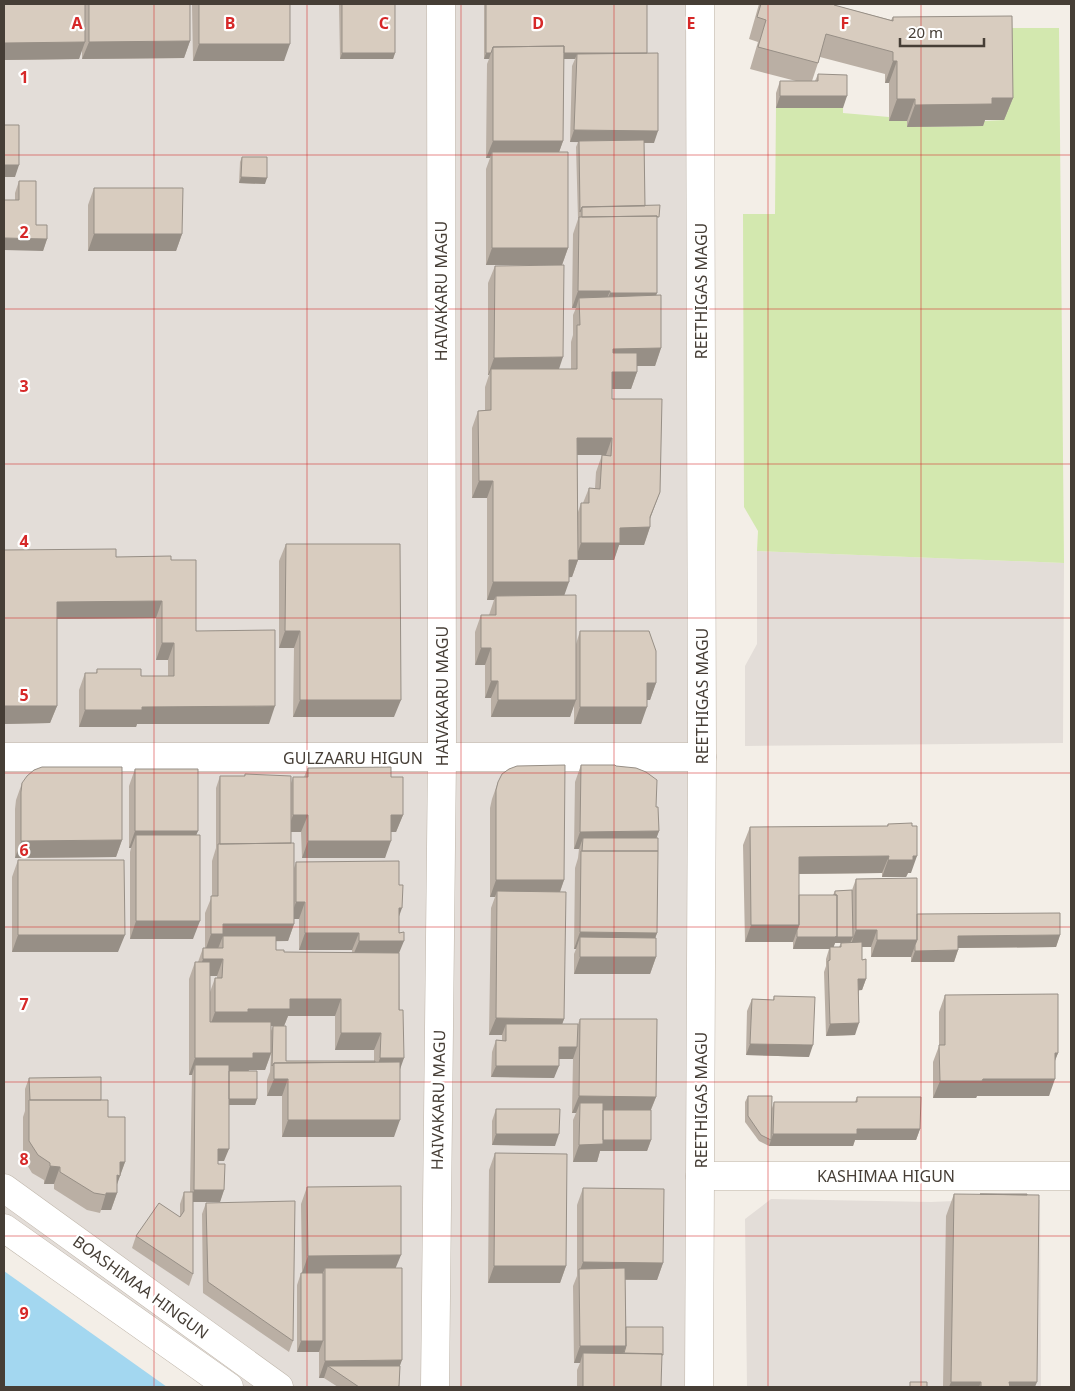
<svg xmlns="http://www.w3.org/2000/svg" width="1075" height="1391" font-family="'Noto Sans',sans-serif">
	<rect width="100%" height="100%" fill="#f3eee7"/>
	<path fill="#e3ddd8" d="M4 4H700L699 1387H229L4 1228Z
		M757 551 1064 563 1063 743 745 746V666L757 644Z
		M771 1199 931 1202 978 1200H1040L1041 1387H747L745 1219Z"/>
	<path fill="#d3e8af" d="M1000 28H1059L1064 563 757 551 758 531 744 507 743 214H775L776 108H843V113L889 117 890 121H907L908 127 983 126 984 121 1004 120Z"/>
	<path fill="#a3d7f0" d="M4 1271 167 1387H4Z"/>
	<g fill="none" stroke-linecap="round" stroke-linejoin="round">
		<defs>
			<path id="minor" d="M4 757H702
				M700 1176H1071
				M435 1387 442 758 441 4"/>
			<path id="tertiary" d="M4 1188 279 1387
				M4 1228 229 1387
				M699 1387 702 757 700 4"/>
		</defs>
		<use href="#minor" stroke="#bfb5a9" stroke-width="29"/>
		<use href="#tertiary" stroke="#bfb5a9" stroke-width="29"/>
		<use href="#minor" stroke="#fff" stroke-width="28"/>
		<use href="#tertiary" stroke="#fff" stroke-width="28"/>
	</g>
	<path fill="#baafa4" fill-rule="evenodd" d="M4 4H190V41L184 58 82 59V49L79 59 4 60Z
		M192 4H290L284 61H193Z
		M339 4H395V53L393 59H340Z
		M484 4H647V54L654 143H644L645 206 657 224 656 295 661 348 655 366H637V372L631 389H612V399L650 519V527L644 545H619L614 560H578L572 577H569L564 595 576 644 580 631 656 683 650 700H647L641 724H574V704L570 717H491V698H485V665H475V632L481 615H489L494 600H487V498H472V428L478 411 485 410V387L489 375H488V283L495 266 559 369H571V342L573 335V315L576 308H572L573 234 578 219 576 147 578 142H570L572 66 575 59H564L563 141 559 152 568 248 562 265H486V169L490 158H486L487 64 489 59H484ZM577 455H602L596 472 595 488H589L583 503H581L578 512Z
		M759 4H835L834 5 891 20 893 17 1013 98 1004 120H985L983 126 907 127V121H889V83H885V74L820 57 812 81H815L818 74 843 108H776V93L780 81H796L750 69 758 42 749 39Z
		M242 157 265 184 239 183 240 162Z
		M19 181 36 225 47 239 43 251 15 200V193Z
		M94 188 182 234 176 251H88V205Z
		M286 544 394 717H293L294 648H279V561Z
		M4 550 171 560 196 631 269 724H137L136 727H79V690L85 673H96L97 669 141 676H168V660H156V618L57 619V706L50 723 4 724Z
		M581 765 616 766 656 807 659 831 656 838 657 933 655 938 656 957 650 974H574V954L576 949H574L575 868 578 858 579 849H574L575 782Z
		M308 768 391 777 403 815 396 832H391L385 858H302L301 832H291V843L294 868 296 862 399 917 400 1070 394 1137H282V1096H267V1080L270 1072 271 1054 265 1070H249L248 1071 257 1099 255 1105H229L224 1161H218V1164L224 1190 220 1202H193V1274L189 1286 132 1248 136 1236 180 1217V1204L184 1192H190L192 1075H189V979L195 962H198L203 948H205V913L212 896V861L216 848V788L220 776H244L245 774 291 783 293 777H304ZM294 919H299V950H352V953L284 952 276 950V941H288L294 924ZM210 976H217V978H215L210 992ZM288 1016H335V1050H374V1061H286L273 1026 271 1031V1026H284Z
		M135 769 196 835 193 939H130V852L131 848H129V786Z
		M498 782 564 880 560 892 564 1019 562 1024H578L580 1019 656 1097 651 1110V1140L647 1151H600L597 1162H573V1120L576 1113H572L573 1059H559L554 1078 491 1077 492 1052 496 1040H502V1035H489L491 908 495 897H490V808L492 799Z
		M22 783 122 840 116 857 15 858V809L16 800Z
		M888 824 911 873H908L906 877H882V873L799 874V895H833L835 891 852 890 856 879 917 914 1060 935 1056 947 958 948V950L954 962H911V957H871V947H862V960L866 979 862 990H859L855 1035 826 1036 824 972 826 966V959L829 949H793V942H745L743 845 750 827 887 826ZM835 943H841L839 947H833Z
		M18 860 118 952H12V877Z
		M945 995 1058 1053 1055 1061 1049 1096H977L976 1098H933V1062L939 1046V1012Z
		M774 996 809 1057 746 1055 747 1011 752 999 773 1000Z
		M29 1078 101 1100 108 1117 125 1162 117 1183V1193L111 1210H101L100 1213 87 1210 54 1189V1184H44V1180L32 1173 23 1158V1117L25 1111V1089Z
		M748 1096 772 1108 774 1102H855L857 1097 920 1129 916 1140H855L853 1146H769L759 1141 745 1122V1102Z
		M496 1109 555 1146 492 1145V1121Z
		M495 1153 566 1266 560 1283H488L489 1170Z
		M307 1187 396 1268 400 1366 399 1387H338L324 1378H319V1352H297V1285L301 1273H302L301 1204Z
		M583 1188 663 1263 657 1280H625L626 1327 661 1360V1387H577V1370L580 1363H574L573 1286 577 1276V1205Z
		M954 1194 1035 1387H943L946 1216Z
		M206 1203 293 1341 289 1352 203 1293 202 1214Z"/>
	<path fill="#978f86" d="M190 41 184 58 82 59 89 42Z
		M85 42 79 59 4 60V43Z
		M199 44H290L284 61H193Z
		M342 53H395L393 59H340Z
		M486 53H491L489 59H484Z
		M493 53H647L645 59 577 54 575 59H493Z
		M893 61H897L889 83H885Z
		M780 96H847L843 108H776Z
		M992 98H1013L1004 120H985L983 126 907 127 915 105Z
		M897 99H915L907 121H889Z
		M574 130 658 131 654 143 570 142Z
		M493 141H563L557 158 492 152 490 158H486Z
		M4 165H19L15 177H4Z
		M241 177 267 178 265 184 239 183Z
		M94 234H182L176 251H88Z
		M4 238 47 239 43 251 4 250Z
		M492 248H568L562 265H486Z
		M578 291H610L603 308 579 298 576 308H572Z
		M610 293H657L651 310H604Z
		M661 348 655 366H607L613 349Z
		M563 357 557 375 491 369 489 375H488L494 358Z
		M612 372H637L631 389H606Z
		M577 438H612L606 455H571Z
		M479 481H493L487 498H472Z
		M660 492 647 527H650L644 545H619L614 560H578L572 577 562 578 569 560H575L581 543 620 528Z
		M493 582H569L563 599 496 596 494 600H487Z
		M162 601 156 618 50 619 57 602Z
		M285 631H300L294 648H279Z
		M162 643H174L168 660H156Z
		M481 648H491L485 665H475Z
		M491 681H498L491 698H485Z
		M647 683H656L650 700H641Z
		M300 700H401L394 717H293Z
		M498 700H576L570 717H491Z
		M4 706H57L50 723 4 724Z
		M275 706 269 724H137L136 727H79L85 710 142 707Z
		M580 707H647L641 724H574Z
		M293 815H308L301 832H287Z
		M391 815H403L396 832H384Z
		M135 831H198L191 848 136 835 131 848H129Z
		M659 831 653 848 583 838 579 849H574L580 832Z
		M122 840 116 857 15 858 21 841Z
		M308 841H391L385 858H302Z
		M889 856 882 873 793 874 799 857Z
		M913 856H917L911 873H908L906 877H882L888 860Z
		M496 880H564L558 897 497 891 495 897H490Z
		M296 902H305L299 919H290Z
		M399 908H402L396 925Z
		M136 921H200L193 939H130Z
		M223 924H294L288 941 223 942V936L217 951H205L211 934Z
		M751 925H799L793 942H745Z
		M856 930H877L871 947H850Z
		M580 932 657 933 651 950 580 937 576 949H574Z
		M305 933H359L352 950H299Z
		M18 935H125L118 952H12Z
		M1060 935 1056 947 954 948 958 936Z
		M797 937H853L850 943H835L833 949H793Z
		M877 940H917L911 957H871Z
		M359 941H404L397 958H352Z
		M958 950 954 962H911L915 951Z
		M580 957H656L650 974H574Z
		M203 959H223L217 976H197Z
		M858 979H866L862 990 854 991Z
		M290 999H341L335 1016H288L284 1026H243L209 1029 215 1012 248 1009Z
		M496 1018 564 1019 558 1036 506 1024 502 1035H489Z
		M859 1023 855 1035 826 1036 830 1024Z
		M341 1033H381L374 1050H335Z
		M750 1044 813 1045 809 1057 746 1055Z
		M559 1047H577L573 1059H555Z
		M253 1053H271L265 1070H249L247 1075 195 1065 192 1075H189L195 1058Z
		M1055 1053H1058L1051 1070Z
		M380 1058H404L398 1075 374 1076Z
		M496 1066H559L554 1078 491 1077Z
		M274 1079H288L282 1096H267Z
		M983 1079H1055L1049 1096H977L976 1098H933L940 1081Z
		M579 1096 656 1097 649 1114H600L580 1103 576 1113H572Z
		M226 1099H257L255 1105H224Z
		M288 1120H400L394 1137H282Z
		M857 1129H920L916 1140H855L853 1146H769L773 1134Z
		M496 1134H559L555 1146 492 1145Z
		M601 1140H651L647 1151H600L597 1162H573L579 1145Z
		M218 1149H229L224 1161H213Z
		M120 1162H125L114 1193Z
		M50 1166 60 1167 54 1184H44Z
		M194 1190H224L220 1202H190Z
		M106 1193H117L111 1210H101Z
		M401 1255 394 1272 325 1268 323 1273H302L308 1256Z
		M583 1262 663 1263 657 1280 579 1279V1273Z
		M494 1266H566L560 1283H488Z
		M301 1341H323L319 1352H297Z
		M580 1346H626L620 1363 583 1353 580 1363H574Z
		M402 1360 396 1377 328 1366 324 1378H319L325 1361Z
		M951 1382H981L979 1387H949Z
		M1009 1382H1037L1035 1387H1008Z"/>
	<path fill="#d8ccbf" stroke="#978f86" d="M4 4H85V42L4 43Z
		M89 4H190V41L89 42Z
		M199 4H290V44H199Z
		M342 4H395V53H342Z
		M486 4H647V53H564V46L493 47 491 53H486Z
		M761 4H835L834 5 893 21V17L1012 16 1013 98H992V104L915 105V99H897V61H893V52L826 34 818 63 758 47 766 20 757 17Z
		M564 46 563 141H493V47Z
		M658 53V131L574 130 577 54Z
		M818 74 847 75V96H780V81H818Z
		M4 125H19V165H4Z
		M644 140 645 206 582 207 580 212 579 141Z
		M492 152H568V248H492Z
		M242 157H267V178L241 177Z
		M19 181H36V225H47V239L4 238V200H19Z
		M94 188H183L182 234H94Z
		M660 205 659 217H657V216L582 217V207Z
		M657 216V293H610V291H578L579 217Z
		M564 265 563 357 494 358 495 266Z
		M661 295V348L613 349V353H637V372H612V399H662L660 492 650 517V527L620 528V543H581V503H589V488L600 489 602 455 611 456 612 438H577L578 560H569V582H493V481H479L478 411 491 410V369H577V325H580L579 298Z
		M286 544H400L401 700H300V631H285Z
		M116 549V557L171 556V560H196V631L275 630V706L142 707V710H85V673H97V669H141V676H174V643H162V601L57 602V706H4V550Z
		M576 595V700H498V681H491V648H481V615H496V596Z
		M580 631H649L656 651V683H647V707H580Z
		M565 765 564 880H496V790L498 782 502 774 509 769 517 766Z
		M581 765H615L616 766 636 768 646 772 657 780 656 807H658L659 831 580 832Z
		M42 767H122V840L21 841V792L22 783 27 776 34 770Z
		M391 767V777H403V815H391V841H308V815H293V777H308V768Z
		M135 769H198V831H135Z
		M245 774 291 776V843L220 844V776H245Z
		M912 823V826H917V856H913V860H888L889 856 799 857V925H751L750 827 888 826V824Z
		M136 835H200V921H136Z
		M583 838H658V851H582Z
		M294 843V924H223V934H211V896H218V844Z
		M581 851H658L657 933 580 932Z
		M18 860H124L125 935H18Z
		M399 861V885H403L402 908H399V933L404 932V941H359V933H305V902H296V862Z
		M917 878V940H877V930H856V879Z
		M852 890 853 937H835H837V895H835V891Z
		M497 891 566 892 564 1019 496 1018Z
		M799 895H837V937H797V930L799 925Z
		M1060 913V935L958 936V950L915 951V945L917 940V914Z
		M223 936H276V950H284V952L399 953V1010H403L404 1058H380L381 1033H341V999H290V1009H248V1012H215V978H222L223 959H203V948H223Z
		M580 937 656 938V957H580Z
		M862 942V960L866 959V979H858L859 1023 830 1024 828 961 830 960V947H841V943Z
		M195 962H210V1022H271V1053H253V1058H195Z
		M1058 994V1053H1055V1079H983L982 1081H940L939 1045H945V995Z
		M774 996 815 997 813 1045 750 1044 752 999 774 1000Z
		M580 1019H657L656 1097 579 1096Z
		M506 1024H578L577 1047H559V1066H496V1040L506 1041Z
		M273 1026H286V1061H375V1062L274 1063 272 1066Z
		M400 1062V1120H288V1079H274V1063Z
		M195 1065H229V1149H218V1164H225L224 1190H194Z
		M229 1071H257V1099H229Z
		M101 1077V1100H30L29 1078Z
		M748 1096H772L771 1140 761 1135 748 1116Z
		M857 1097H921L920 1129H857V1134H773L774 1102H857Z
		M29 1100H108V1117H125V1162H120V1176L117 1175V1193H106V1195L94 1193 60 1172V1167L50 1166V1163L38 1155 29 1141Z
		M580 1103H603V1144L579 1145Z
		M496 1109H560L559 1134H496Z
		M603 1110H651V1140H603Z
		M495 1153 567 1154 566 1266H494Z
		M401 1186V1255L308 1256 307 1187Z
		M583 1188 664 1189 663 1263 583 1262Z
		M184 1192H193V1274L136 1236 159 1203 180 1217 184 1211Z
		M954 1194 1039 1195 1037 1382H1009L1010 1387H981V1382H951Z
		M980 1194H1027V1195Z
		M295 1201 293 1341 208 1282 206 1203Z
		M325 1268H402V1360L325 1361Z
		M625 1268 626 1346H580L579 1269Z
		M301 1273H323V1341H301Z
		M626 1327H663V1355H662V1354L624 1353 626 1346Z
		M583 1353 662 1354 661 1387H583Z
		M328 1366H400L399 1386 397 1387H359Z
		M910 1382H927V1387H910Z"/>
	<path fill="none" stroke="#d62828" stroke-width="1" stroke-opacity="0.55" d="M154 4V1387M307 4V1387M461 4V1387M614 4V1387M768 4V1387M921 4V1387M4 155H1071M4 309H1071M4 464H1071M4 618H1071M4 773H1071M4 927H1071M4 1082H1071M4 1236H1071"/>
	<g text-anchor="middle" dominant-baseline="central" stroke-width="4.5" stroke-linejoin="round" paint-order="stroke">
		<g font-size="16" fill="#463e36" stroke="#fff">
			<text transform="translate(441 291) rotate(-90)">HAIVAKARU MAGU</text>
			<text transform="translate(701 291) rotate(-90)">REETHIGAS MAGU</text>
			<text transform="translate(442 696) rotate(-90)">HAIVAKARU MAGU</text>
			<text transform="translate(702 696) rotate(-90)">REETHIGAS MAGU</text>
			<text x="353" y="758">GULZAARU HIGUN</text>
			<text transform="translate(438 1100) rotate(-89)">HAIVAKARU MAGU</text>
			<text transform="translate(701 1100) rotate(-90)">REETHIGAS MAGU</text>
			<text x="886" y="1176">KASHIMAA HIGUN</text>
			<text transform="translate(141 1287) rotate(36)">BOASHIMAA HINGUN</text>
		</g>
	</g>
	<g font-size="16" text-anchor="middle" font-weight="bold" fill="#d62828" stroke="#fff" stroke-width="4.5" stroke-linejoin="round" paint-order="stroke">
		<text x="77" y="29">A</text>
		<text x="230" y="29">B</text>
		<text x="384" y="29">C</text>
		<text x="538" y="29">D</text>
		<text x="691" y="29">E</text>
		<text x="845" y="29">F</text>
		<text x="24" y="83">1</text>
		<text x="24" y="238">2</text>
		<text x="24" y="392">3</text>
		<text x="24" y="547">4</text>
		<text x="24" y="701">5</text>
		<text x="24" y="856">6</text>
		<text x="24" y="1010">7</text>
		<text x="24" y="1165">8</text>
		<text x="24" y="1319">9</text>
	</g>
	<rect width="1075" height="1391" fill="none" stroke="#463e36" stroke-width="10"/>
	<path d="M900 38v8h84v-8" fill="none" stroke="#463e36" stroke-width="2.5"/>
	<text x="908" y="38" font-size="15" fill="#463e36" stroke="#ffffff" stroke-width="4" paint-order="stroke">20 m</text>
</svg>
